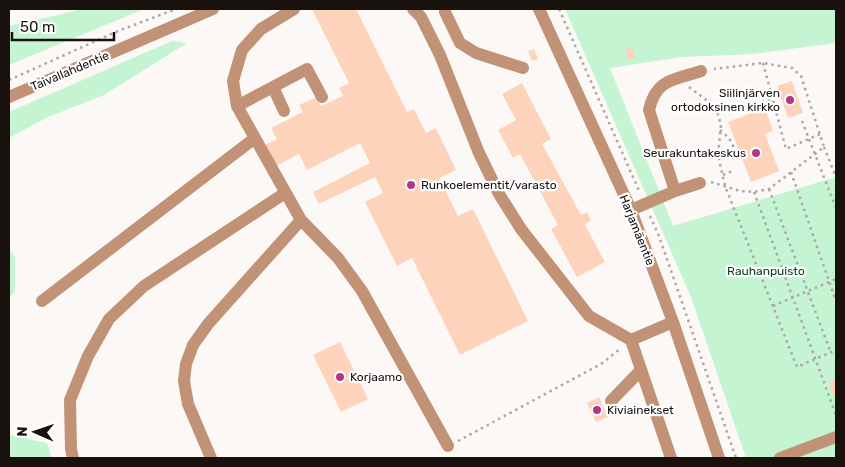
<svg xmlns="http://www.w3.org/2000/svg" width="845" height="467" font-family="Rubik,sans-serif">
	<rect width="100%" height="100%" fill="#fcf8f6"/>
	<path fill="#c4f4d2" d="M83 9H144L9 65V26Z
		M565 9H836V43L753 54 682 57 610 68 673 226 836 177V458H746L691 297Z
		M172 41 187 43 104 95 48 117 9 138V112Z
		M9 248 15 258V292L9 298Z
		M9 435 47 443 52 458H9Z"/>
	<path fill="#fed3bc" d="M312 9H356L407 112 414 109 426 133 436 128 456 170 439 178 458 216 473 209 528 321 460 355 412 258 397 266 365 202 383 193 375 177 319 204 313 192 370 163 360 143 307 170 299 154 276 166 265 145 277 139 271 128 303 112 299 105 317 97 321 106 343 96 339 88 349 83Z
		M632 48 635 57 628 60 625 50Z
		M534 49 538 59 532 61 528 51Z
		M792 81 803 113 788 118 777 86Z
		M522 83 551 139 542 144 581 215 587 212 591 220 585 225 605 262 577 277 551 229 558 225 520 154 513 158 498 130 516 120 502 94Z
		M765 108 773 131 765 134 779 171 751 182 728 122Z
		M340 342 368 399 341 412 313 355Z
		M836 380V395L833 396 829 382Z
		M599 397 608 417 596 422 587 403Z"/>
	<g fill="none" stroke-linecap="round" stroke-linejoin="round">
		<path stroke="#aca7a4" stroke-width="2.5" stroke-dasharray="2.5 4" stroke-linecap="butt" d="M559 9 640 193
			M763 63 786 149 820 134
			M9 80 118 31 176 9
			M689 87 709 102 717 111 721 125 718 155 725 186 797 367 836 350
			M717 111 773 100
			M802 121 836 208
			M720 130 729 138 737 154
			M824 147 836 177
			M791 172 836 301
			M723 175 734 170
			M711 182 740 191 754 192 769 189 824 147 801 76 792 68 763 63 714 69
			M769 189 831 353
			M754 192 836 415
			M650 216 659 236 736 458
			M773 306 836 279
			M458 441 601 364 620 349"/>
		<path stroke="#c29277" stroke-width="12" d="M294 9 261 29 242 50 233 81 237 106 301 220 338 258 362 291 448 446
			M413 9 421 17 440 55 479 153 499 194 521 229 589 316 631 340
			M445 9V12L460 43 476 53 523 68
			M539 9 631 210 673 322 719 458
			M273 87 284 111
			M9 97 213 9
			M237 106 307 69 322 97
			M675 191 700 183
			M631 210 675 191 649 110C656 78 675 80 701 71
			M42 301 255 138
			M611 401 641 370
			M73 458 71 449 70 400 88 356 109 319 144 286 285 193
			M211 458 188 404 184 381 186 364 193 345 208 324 301 220
			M671 458 631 340 673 322
			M780 458 836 437"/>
	</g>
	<g fill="#b33787" stroke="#fff" stroke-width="2">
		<circle cx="790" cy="100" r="5"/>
		<circle cx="756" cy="153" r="5"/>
		<circle cx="411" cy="185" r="5"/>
		<circle cx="340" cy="377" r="5"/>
		<circle cx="597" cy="410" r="5"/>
	</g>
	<g text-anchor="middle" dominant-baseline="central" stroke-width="4.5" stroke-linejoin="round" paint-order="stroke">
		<g font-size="12" fill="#18110e" stroke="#fff">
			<text transform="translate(70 71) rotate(-23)">Taivallahdentie</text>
			<text transform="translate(637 230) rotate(68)">Harjamäentie</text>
		</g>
		<g font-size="12" fill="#18110e" stroke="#fff" text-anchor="start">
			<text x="780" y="93" text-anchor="end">Siilinjärven<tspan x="780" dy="14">ortodoksinen kirkko</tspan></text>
			<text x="746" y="153" text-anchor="end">Seurakuntakeskus</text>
			<text x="421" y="185">Runkoelementit/varasto</text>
			<text x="350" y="377">Korjaamo</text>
			<text x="607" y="410">Kiviainekset</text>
		</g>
		<g font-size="12" fill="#053d20" stroke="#fff">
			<text x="766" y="271">Rauhanpuisto</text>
		</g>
	</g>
	<rect width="845" height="467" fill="none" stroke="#18110e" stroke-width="20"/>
	<g transform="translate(35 432) rotate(272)" stroke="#ffffff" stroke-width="4" paint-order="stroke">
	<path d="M0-4L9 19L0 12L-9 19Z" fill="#18110e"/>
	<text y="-8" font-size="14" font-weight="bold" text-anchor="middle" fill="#18110e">N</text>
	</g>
	<path d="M12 32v8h102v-8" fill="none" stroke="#18110e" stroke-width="2.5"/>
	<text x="20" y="32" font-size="15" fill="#18110e" stroke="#ffffff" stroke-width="4" paint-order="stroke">50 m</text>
</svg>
